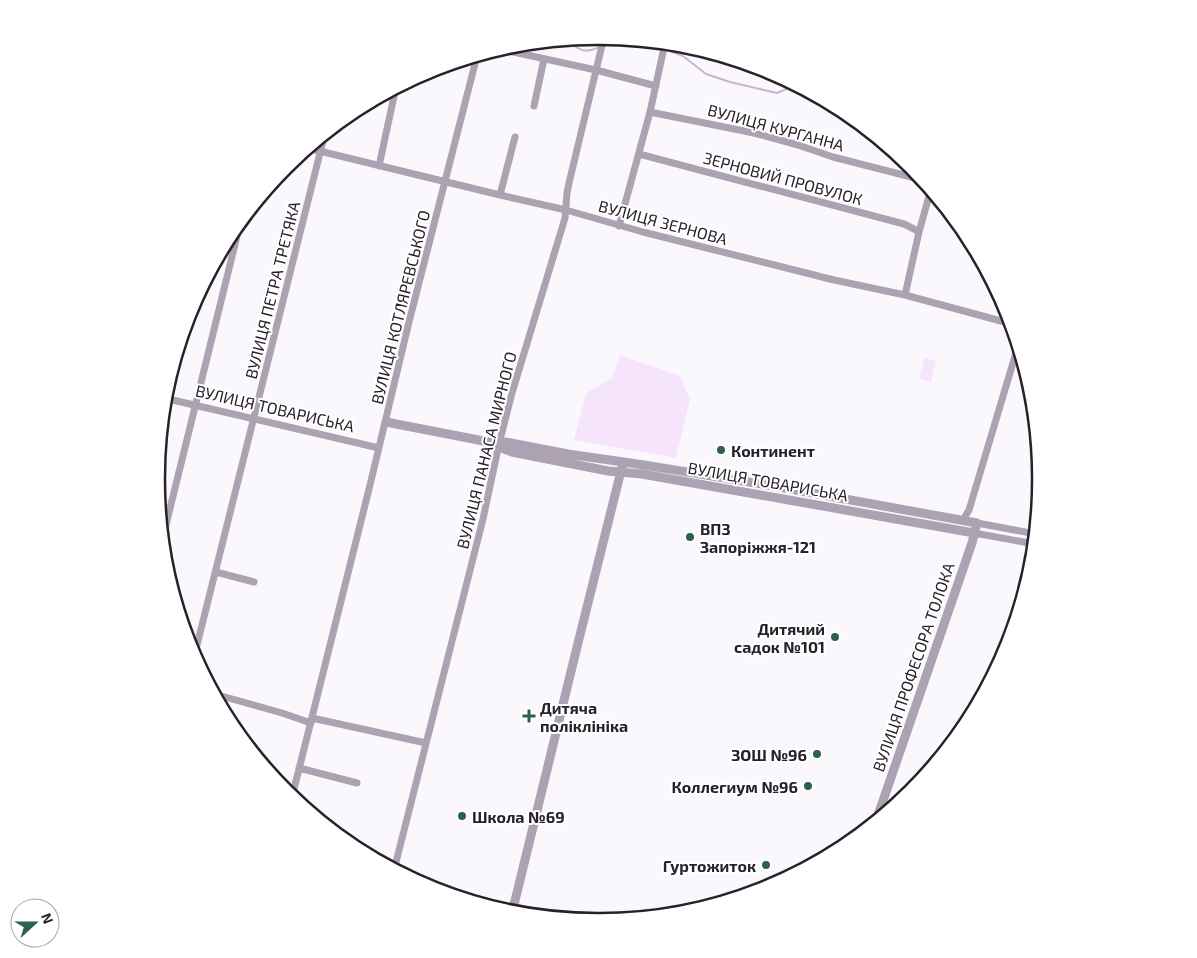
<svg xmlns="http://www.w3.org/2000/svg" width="1197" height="958" font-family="'Exo 2',sans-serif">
	<rect width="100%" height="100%" fill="#fbf8fd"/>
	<path fill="#f5e4fc" d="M620 355 680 376 690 400 676 458 574 440 586 393 612 378Z
		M924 358 936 361 931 382 919 379Z"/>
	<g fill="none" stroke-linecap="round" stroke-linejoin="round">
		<path stroke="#cab3d4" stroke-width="2" d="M563 40C580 46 578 56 600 47
			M641 40 661 48
			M604 45 610 41 628 39
			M665 49 683 56 706 74 730 82 777 93 796 85"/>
		<path stroke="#aca2b1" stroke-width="7" d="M499 49 596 70 656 86
			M534 106 544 59
			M650 112 754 133 798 145 833 157 923 180
			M307 148 500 195 566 210 643 232 834 280 905 295 1012 324
			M639 154 904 224 912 228 919 232
			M379 166 396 87
			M500 195 515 137
			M619 226 650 112 665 43
			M905 295 919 232 931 189
			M164 398 379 448
			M963 520 969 510 1018 346
			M977 523 1036 534
			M974 533 1035 544
			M162 541 241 220
			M216 572 254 582
			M194 657 325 133
			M214 694 282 713 311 723
			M312 718 426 743
			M299 768 357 783
			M292 797 370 485 409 322 477 56
			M394 870 483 519 499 444 512 393 565 218 567 193 569 183 604 37"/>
		<path stroke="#aca2b1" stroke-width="9" d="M386 422 499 444 506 442 568 454 644 465 779 487 977 523 972 543 876 821
			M499 444 504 449 512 452 608 471 642 474 789 500 974 533
			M512 913 577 647 622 467"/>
	</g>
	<g fill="#2d6248" stroke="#fff" stroke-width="2">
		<circle cx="721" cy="450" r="5"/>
		<circle cx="690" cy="537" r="5"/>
		<circle cx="835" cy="637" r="5"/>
		<path d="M526.5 708.5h5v5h5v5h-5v5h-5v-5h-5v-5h5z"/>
		<circle cx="817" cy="754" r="5"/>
		<circle cx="808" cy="786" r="5"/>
		<circle cx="462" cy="816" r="5"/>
		<circle cx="766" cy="865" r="5"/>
	</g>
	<g text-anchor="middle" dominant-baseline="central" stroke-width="4" stroke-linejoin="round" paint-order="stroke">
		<g font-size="16" fill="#27212a" stroke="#fff">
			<text transform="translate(776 127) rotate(15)">ВУЛИЦЯ КУРГАННА</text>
			<text transform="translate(783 178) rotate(15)">ЗЕРНОВИЙ ПРОВУЛОК</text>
			<text transform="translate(663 222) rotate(15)">ВУЛИЦЯ ЗЕРНОВА</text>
			<text transform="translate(272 290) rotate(-76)">ВУЛИЦЯ ПЕТРА ТРЕТЯКА</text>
			<text transform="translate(400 307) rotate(-76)">ВУЛИЦЯ КОТЛЯРЕВСЬКОГО</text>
			<text transform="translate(275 408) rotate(13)">ВУЛИЦЯ ТОВАРИСЬКА</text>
			<text transform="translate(486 450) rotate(-76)">ВУЛИЦЯ ПАНАСА МИРНОГО</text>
			<text transform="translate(768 481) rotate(10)">ВУЛИЦЯ ТОВАРИСЬКА</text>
			<text transform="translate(913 667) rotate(-71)">ВУЛИЦЯ ПРОФЕСОРА ТОЛОКА</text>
		</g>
		<g font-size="16" font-weight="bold" fill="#27212a" stroke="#fff" text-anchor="start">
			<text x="731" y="450">Континент</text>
			<text x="700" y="528">ВПЗ<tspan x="700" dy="18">Запоріжжя-121</tspan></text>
			<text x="825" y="628" text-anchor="end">Дитячий<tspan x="825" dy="18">садок №101</tspan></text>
			<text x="540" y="707">Дитяча<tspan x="540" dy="18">поліклініка</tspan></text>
			<text x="807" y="754" text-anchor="end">ЗОШ №96</text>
			<text x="798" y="786" text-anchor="end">Коллегиум №96</text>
			<text x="472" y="816">Школа №69</text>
			<text x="756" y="865" text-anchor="end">Гуртожиток</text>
		</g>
	</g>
	<path d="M0 0H1197V958H0ZM598 45H599A433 433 0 0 1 1032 478V480A433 433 0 0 1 599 913H598A433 433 0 0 1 165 480V478A433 433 0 0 1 598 45Z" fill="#fff" fill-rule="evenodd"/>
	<path fill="none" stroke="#27212a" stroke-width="2.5" d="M598 45H599A433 433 0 0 1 1032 478V480A433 433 0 0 1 599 913H598A433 433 0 0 1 165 480V478A433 433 0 0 1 598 45Z"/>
	<g transform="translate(35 923) rotate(69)"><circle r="24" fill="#ffffff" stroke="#a9a6aa"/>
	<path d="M0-4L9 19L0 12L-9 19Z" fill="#2d6248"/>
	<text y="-8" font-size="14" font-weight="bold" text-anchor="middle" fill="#27212a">N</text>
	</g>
</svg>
